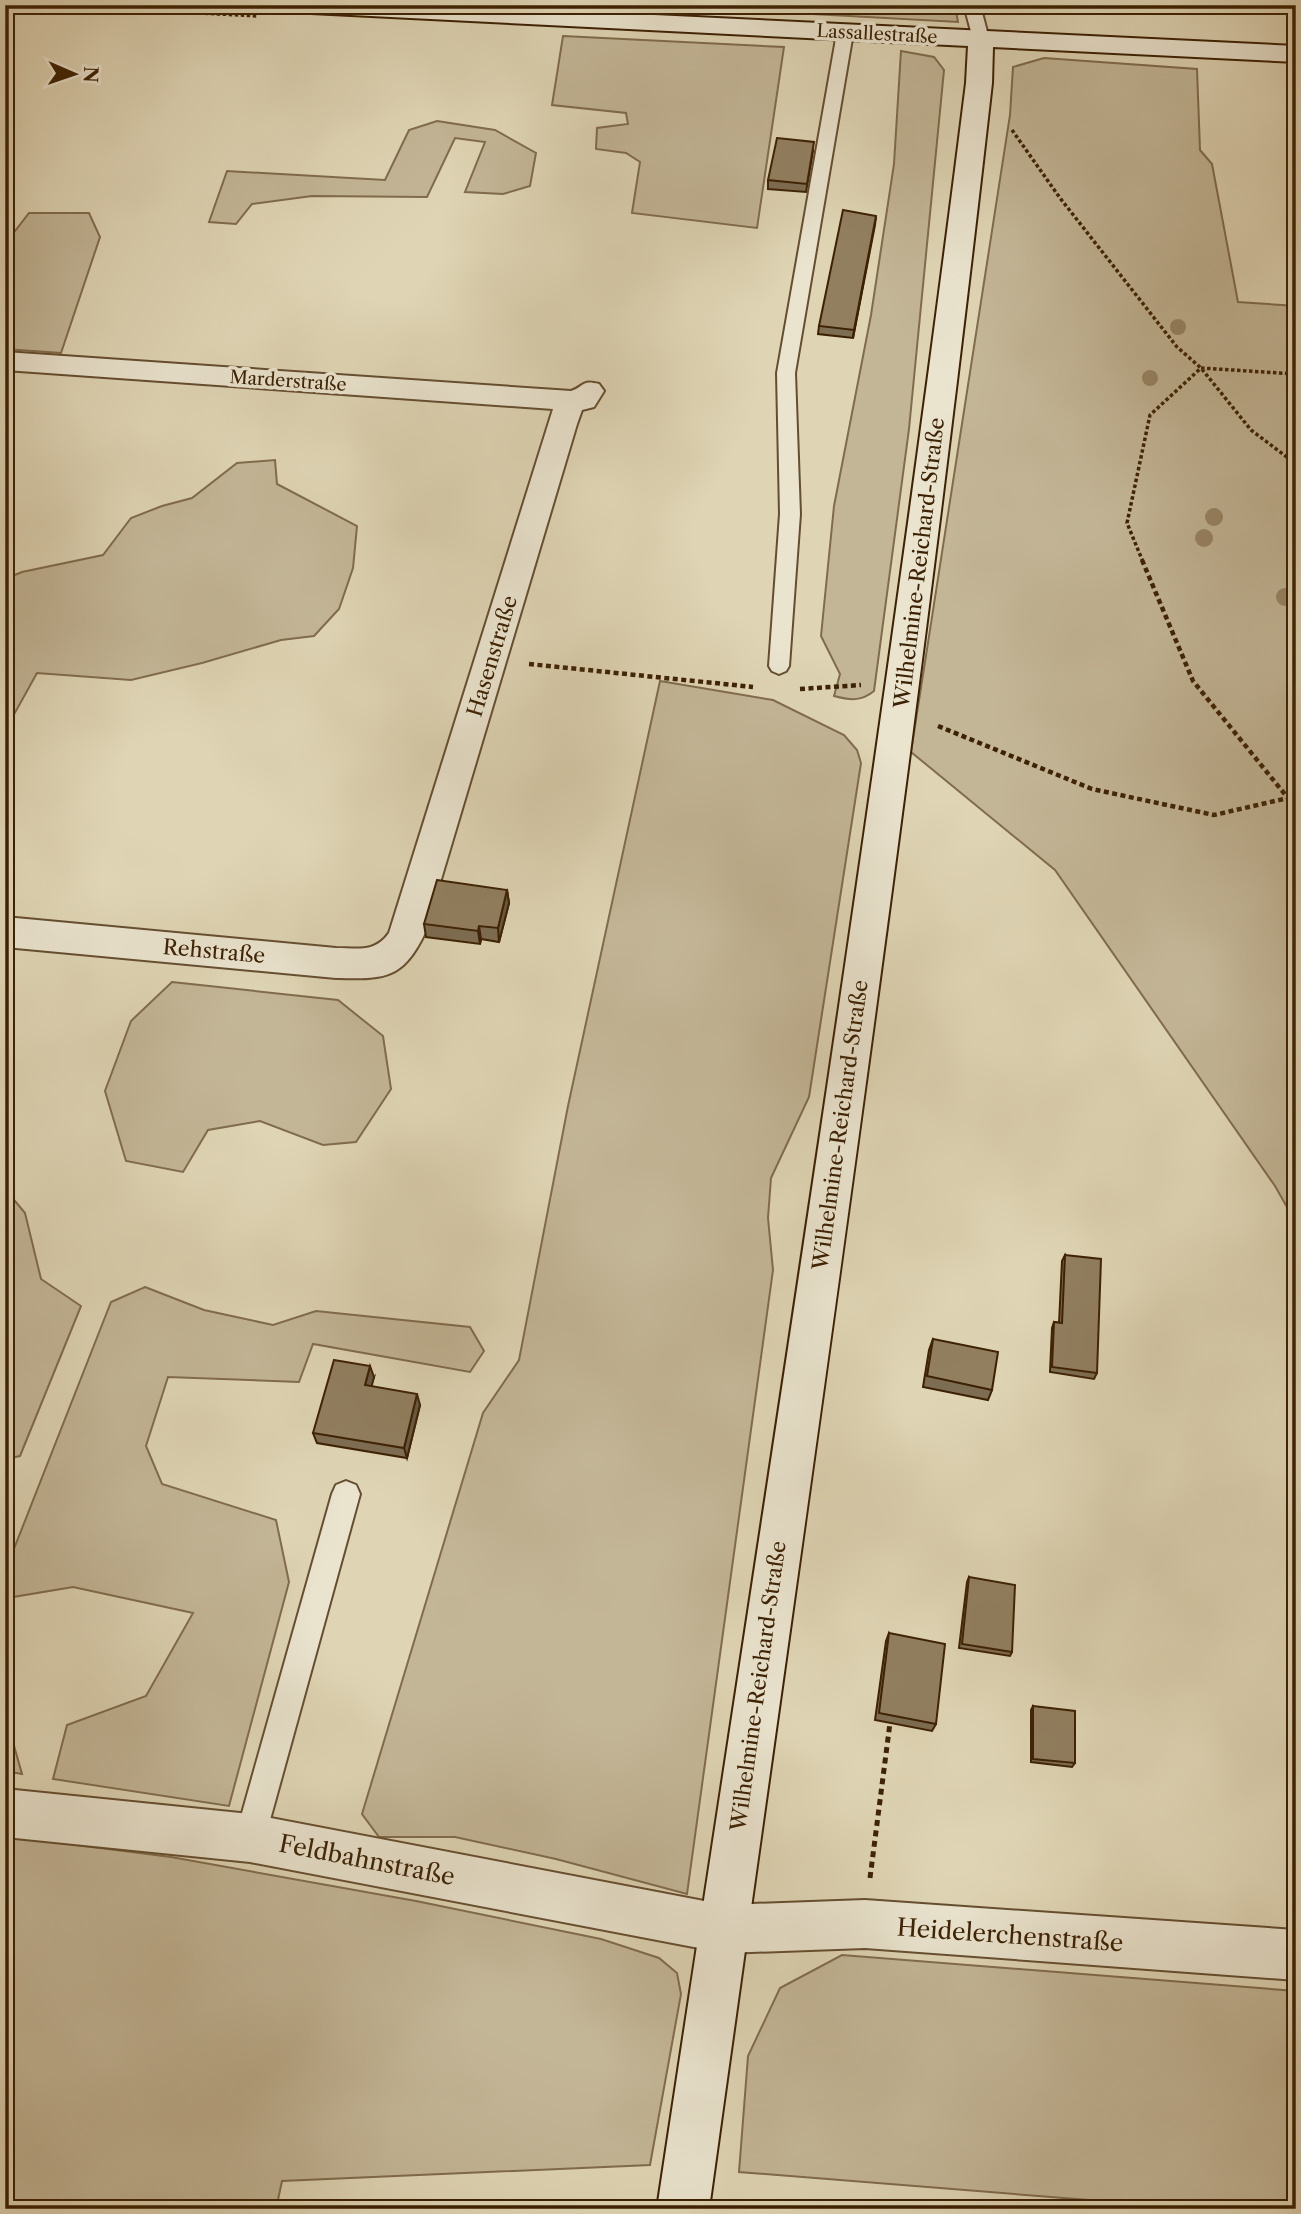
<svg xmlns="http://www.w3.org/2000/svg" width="1301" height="2214" font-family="'Libre Caslon Text',serif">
	<rect width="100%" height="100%" fill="#dfd5b5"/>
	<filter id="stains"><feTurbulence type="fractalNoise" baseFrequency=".00286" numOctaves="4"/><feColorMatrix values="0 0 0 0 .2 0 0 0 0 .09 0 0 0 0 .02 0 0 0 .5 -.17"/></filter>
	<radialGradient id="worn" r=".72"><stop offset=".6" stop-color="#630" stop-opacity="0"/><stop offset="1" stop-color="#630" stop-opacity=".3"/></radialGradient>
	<path fill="#c3b697" stroke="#806c4d" stroke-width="2" d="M649 5H955L958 22Z
		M563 36 784 47 757 228 632 213 640 162 626 153 596 149 597 128 628 124 626 113 552 105Z
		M901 51 934 57 944 70 909 429 874 691C861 702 849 700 834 696L840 674 821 636 834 506 871 315 894 164Z
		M1044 58 1197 69 1200 150 1212 164 1238 302 1296 306V1223L1275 1186 1055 870 911 752 1010 115 1013 67Z
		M437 121 495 130 536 153 530 186 503 194 465 192 485 142 455 138 427 197 312 196 252 204 236 224 209 222 227 171 385 180 409 130Z
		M29 213H89L100 237 61 353 5 349V244Z
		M275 460 277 484 357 526 353 568 339 609 314 636 281 640 202 663 131 680 37 673 12 718 5 754V579L22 572 103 555 131 518 162 506 192 498 237 463Z
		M660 681 773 700 844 735 857 750 861 763 809 1097 771 1178 768 1218 773 1270 687 1894 556 1859 455 1837H379L362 1814 483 1413 519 1360 568 1106Z
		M172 982 338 1000 383 1036 391 1089 356 1142 323 1145 260 1121 208 1130 183 1172 126 1161 105 1091 131 1021Z
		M5 1189 25 1213 41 1279 81 1306 20 1456 5 1459Z
		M145 1287 204 1310 273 1325 316 1311 470 1327 484 1351 470 1372 313 1344 299 1382 168 1377 146 1446 162 1484 276 1520 289 1582 229 1806 53 1779 67 1725 146 1696 193 1613 73 1587 13 1597 8 1564 111 1302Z
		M5 1713 7 1721 22 1774 5 1771Z
		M5 1836 171 1857 416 1901 601 1939 659 1958 677 1973 681 1994 650 2165 282 2181 276 2209H5Z
		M842 1955 1296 1991V2209H1202L739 2172 748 2056 780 1988Z"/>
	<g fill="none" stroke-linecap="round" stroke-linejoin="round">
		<defs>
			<path id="lane" d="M964 5H980L989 39 987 42 981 44 973 39Z
				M845 28 853 33 795 373 800 514 789 666 786 671 779 674 772 671 769 666 780 514 777 373 837 33Z
				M346 1481 356 1485 360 1494 265 1838 261 1849 250 1853 239 1849 235 1838 332 1494 336 1485Z"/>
			<path id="street" d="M5 352 571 391C584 387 581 379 599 384L604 391 594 407 582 410 577 424 425 933C402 980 385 979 336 978L5 947V917L336 948C358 948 375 953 389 933L553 409 5 370Z
				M5 1789 250 1814 725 1905 865 1900 1296 1930V1980L865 1948 725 1953 250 1862 5 1837Z"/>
			<path id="secondary" d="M279 5H448L1296 46V62L993 47 992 83C912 793 807 1501 709 2209H657C764 1501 877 793 966 83L968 46 291 12 282 10Z"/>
		</defs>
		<use href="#lane" stroke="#654e30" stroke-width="4"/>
		<use href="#street" stroke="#654e30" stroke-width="4"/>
		<use href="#secondary" stroke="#3c2103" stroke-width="4"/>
		<path stroke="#3c2103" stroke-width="3.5" stroke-dasharray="3.5 2.5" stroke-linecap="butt" d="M43 5 258 16
			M1047 5H1072
			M1012 130 1060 198 1177 347 1201 368 1251 430 1296 464
			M1143 562 1127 523 1150 415 1201 368 1296 374"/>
		<path stroke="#3c2103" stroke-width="4.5" stroke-dasharray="5 3.5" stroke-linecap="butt" d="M1142 560 1193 681 1296 808
			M529 664 753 687
			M800 689 861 685
			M938 726 1092 789 1214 815 1288 798"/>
		<path stroke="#3c2103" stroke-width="5" stroke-dasharray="6 4.5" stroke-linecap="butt" d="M870 1878 890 1723"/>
		<use href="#lane" fill="#eae4cf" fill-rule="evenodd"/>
		<use href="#street" fill="#eae4cf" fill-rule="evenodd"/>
		<use href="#secondary" fill="#eae4cf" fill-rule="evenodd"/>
	</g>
	<g fill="#988667">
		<circle cx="1178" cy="327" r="8"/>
		<circle cx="1150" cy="378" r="8"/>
		<circle cx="1214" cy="517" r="9"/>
		<circle cx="1204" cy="538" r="9"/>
		<circle cx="1285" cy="597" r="9"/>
	</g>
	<path fill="#7d6d53" stroke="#3c2103" stroke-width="2" d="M813 151 806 192 768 189V180Z
		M876 216 853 338 818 334 819 326Z
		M507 890 509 903 499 942 481 939 480 944 426 937 424 924Z
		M1065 1255 1097 1373 1094 1379 1050 1372 1052 1328 1054 1322 1059 1323 1062 1261Z
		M933 1339 992 1390 988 1400 923 1387 929 1350Z
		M374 1377 371 1386 420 1405 407 1458 317 1443 313 1433Z
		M969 1577 1012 1652 1010 1656 959 1648 967 1582Z
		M889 1633 936 1724 932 1731 875 1720 886 1641Z
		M1033 1706 1075 1763 1072 1767 1031 1762V1710Z"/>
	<path fill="#665943" stroke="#3c2103" stroke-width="2" d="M876 216 875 225 853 338 854 330Z
		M507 890 509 903 499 942 498 928Z
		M479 926 481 939 480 944 478 931Z
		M370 1366 374 1377 369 1396 365 1385Z
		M417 1394 420 1405 407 1458 404 1448Z"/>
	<path fill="#917f60" stroke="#3c2103" stroke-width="2" d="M777 138 814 142 807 184 768 180Z
		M843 210 876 216 854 330 819 326Z
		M437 880 507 890 498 928 479 926 478 931 424 924Z
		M1065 1255 1101 1259 1097 1373 1052 1367 1054 1322 1062 1323Z
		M933 1339 998 1352 992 1390 927 1376Z
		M334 1360 370 1366 365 1385 417 1394 404 1448 313 1433Z
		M969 1577 1015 1585 1012 1652 962 1644Z
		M889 1633 945 1644 936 1724 879 1713Z
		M1033 1706 1075 1711V1763L1033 1759Z"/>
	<g text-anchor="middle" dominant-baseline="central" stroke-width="7" stroke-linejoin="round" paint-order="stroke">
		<g font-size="18" fill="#3c2103" stroke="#eae4cf">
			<text transform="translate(877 34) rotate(3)">Lassallestraße</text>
			<text transform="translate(288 381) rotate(4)">Marderstraße</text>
		</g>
		<g font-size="21" fill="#3c2103" stroke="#eae4cf">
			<text transform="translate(919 563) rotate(-83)">Wilhelmine-Reichard-Straße</text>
			<text transform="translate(492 656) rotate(-73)">Hasenstraße</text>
			<text transform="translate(214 951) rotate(5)">Rehstraße</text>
			<text transform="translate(840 1125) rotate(-82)">Wilhelmine-Reichard-Straße</text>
			<text transform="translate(758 1686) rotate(-82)">Wilhelmine-Reichard-Straße</text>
		</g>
		<g font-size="24" fill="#3c2103" stroke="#eae4cf">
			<text transform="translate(367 1860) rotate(11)">Feldbahnstraße</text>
			<text transform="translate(1010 1935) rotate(4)">Heidelerchenstraße</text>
		</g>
	</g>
	<rect width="1301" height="2214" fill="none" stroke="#dfd5b5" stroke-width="28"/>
	<rect x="7" y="7" width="1287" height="2200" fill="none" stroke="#3c2103" stroke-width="3.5"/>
	<rect x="14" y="14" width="1273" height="2186" fill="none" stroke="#3c2103" stroke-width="2"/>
	<g transform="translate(74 74) rotate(92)" stroke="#eae4cf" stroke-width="5" paint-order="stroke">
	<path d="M0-5L12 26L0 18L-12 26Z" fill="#3c2103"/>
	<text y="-10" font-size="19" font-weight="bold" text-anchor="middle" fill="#3c2103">N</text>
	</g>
	<rect width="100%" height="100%" filter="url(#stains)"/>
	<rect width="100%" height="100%" fill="url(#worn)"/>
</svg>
